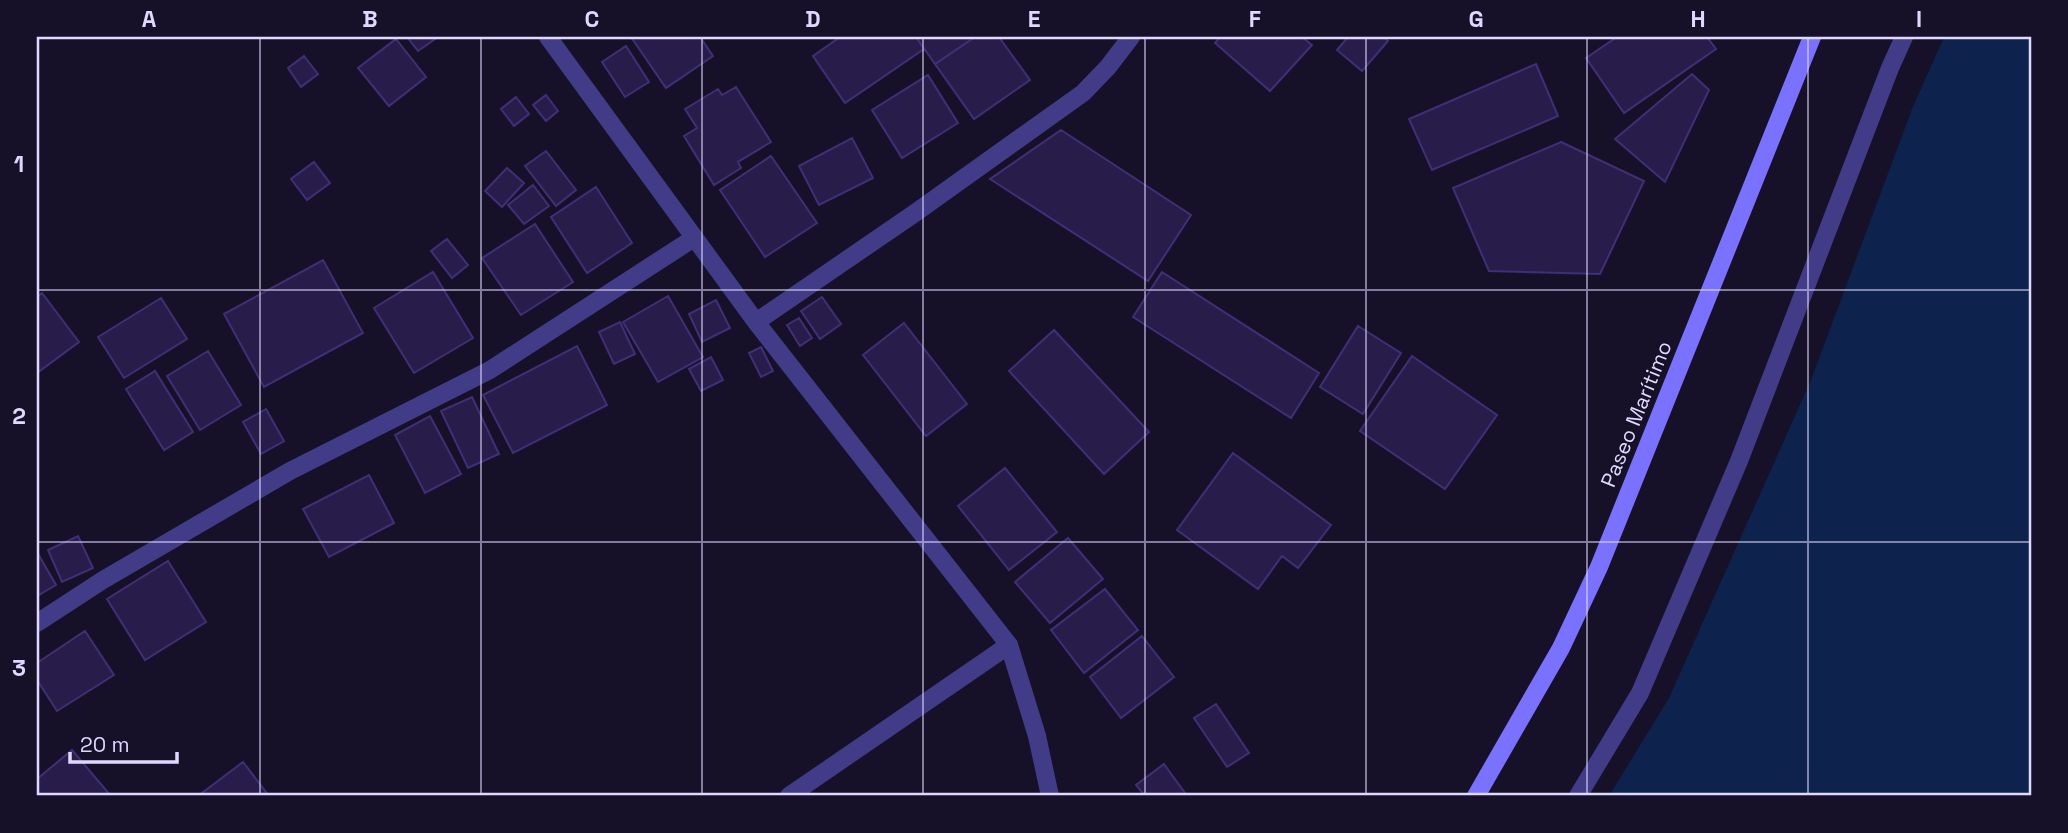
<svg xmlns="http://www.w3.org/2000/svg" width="2068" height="833" font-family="'Space Grotesk',sans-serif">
	<rect width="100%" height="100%" fill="#161129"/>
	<path fill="#0d224c" d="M1944 37H2031V796H1609L1669 698 1811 380 1912 109Z"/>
	<path fill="#281d4a" stroke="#402f76" stroke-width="2" d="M407 37H438L418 51Z
		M631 37H700L713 56 666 88Z
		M840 37H916L924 49 845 103 813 56Z
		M916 37H975L935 64Z
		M975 37H999L1030 80 974 119 935 64Z
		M1220 37H1302L1312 45 1270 91 1215 43Z
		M1348 37H1384L1388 41 1362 71 1337 50Z
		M1617 37H1707L1716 49 1624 113 1586 58Z
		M396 39 426 77 389 106 358 68Z
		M626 46 649 82 625 97 602 62Z
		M304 56 318 74 301 87 288 68Z
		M1536 64 1558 116 1432 170 1409 119Z
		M1692 74 1709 90 1665 182 1615 139Z
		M928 75 958 123 902 158 872 110Z
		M736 87 771 142 738 162 741 168 714 185 684 136 697 128 685 109 718 89 722 95Z
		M546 95 558 111 546 121 533 105Z
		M516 97 529 114 514 126 501 109Z
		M1061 130 1191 215 1148 281 990 179Z
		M852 138 873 178 819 205 799 166Z
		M1561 142 1644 181 1600 274 1489 271 1453 188Z
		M546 151 576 190 556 206 525 166Z
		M771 156 817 223 765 257 720 190Z
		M314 162 330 183 307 200 291 179Z
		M507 168 524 183 502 207 485 191Z
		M533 185 549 206 524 224 508 205Z
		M596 187 632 243 587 273 551 217Z
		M535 224 573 282 521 315 482 258Z
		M447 239 468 265 452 278 431 251Z
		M323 260 363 333 264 387 224 314Z
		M433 272 473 338 414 373 374 308Z
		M1162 272 1319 373 1291 418 1133 317Z
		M42 293 79 342 37 373V297Z
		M668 296 703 357 658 382 623 322Z
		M822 297 841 324 820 339 801 311Z
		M161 298 187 339 124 378 98 337Z
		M716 300 730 328 702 342 689 314Z
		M799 318 812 338 800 346 787 325Z
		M620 322 635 354 614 364 599 332Z
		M904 323 967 404 926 436 863 355Z
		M1358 326 1401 353 1363 414 1320 387Z
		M1054 330 1149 432 1104 474 1009 371Z
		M577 346 607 405 513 453 483 395Z
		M761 347 773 371 761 377 749 353Z
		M208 351 241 405 200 430 167 376Z
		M1412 356 1497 415 1445 489 1360 431Z
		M711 357 723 380 701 391 689 369Z
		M155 371 193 432 164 450 126 389Z
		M472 397 499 454 468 468 441 411Z
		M266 409 284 441 261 454 243 422Z
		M430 416 461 474 425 493 395 435Z
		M1233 453 1331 525 1298 568 1282 556 1258 589 1177 530Z
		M1005 468 1057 532 1009 570 958 506Z
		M369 475 394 523 329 557 303 509Z
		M78 536 93 568 62 582 48 550Z
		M1068 538 1103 579 1050 623 1015 582Z
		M37 552 56 585 37 596Z
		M168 561 206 622 145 660 107 599Z
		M1105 589 1138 630 1084 673 1051 630Z
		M85 631 114 675 57 711 37 680V663Z
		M1142 636 1174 677 1121 718 1090 677Z
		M1216 704 1249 753 1227 767 1194 718Z
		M72 750 111 796H37V779Z
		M243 762 269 796H198Z
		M1164 764 1185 793 1180 796H1145L1136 785Z"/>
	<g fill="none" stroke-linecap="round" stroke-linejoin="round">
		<path stroke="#423c88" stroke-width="18" d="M789 796 1009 645"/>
		<path stroke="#423c88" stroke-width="18" d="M548 37 756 322 1009 645 1037 736 1050 796
			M756 322 915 213 1083 93 1108 67 1131 37
			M37 623 103 580 290 471 490 370 694 238
			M1578 796 1640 693 1739 461 1890 68 1904 37"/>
		<path stroke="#7a71fe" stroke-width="18" d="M1476 796 1561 648 1599 567 1812 37"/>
	</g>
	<path fill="none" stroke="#dfd9ff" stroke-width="2" stroke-opacity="0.55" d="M260 37V796M481 37V796M702 37V796M923 37V796M1145 37V796M1366 37V796M1587 37V796M1808 37V796M37 290H2031M37 542H2031"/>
	<g text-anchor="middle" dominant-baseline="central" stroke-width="5" stroke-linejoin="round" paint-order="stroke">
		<g font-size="21" fill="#dfd9ff" stroke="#161129">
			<text transform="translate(1636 414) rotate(-68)">Paseo Marítimo</text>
		</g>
	</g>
	<rect width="2068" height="833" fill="none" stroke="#161129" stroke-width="77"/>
	<path d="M70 752v10h107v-10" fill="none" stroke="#dfd9ff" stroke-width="3.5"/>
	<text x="80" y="752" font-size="21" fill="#dfd9ff" stroke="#161129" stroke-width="5" paint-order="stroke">20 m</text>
	<rect x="38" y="38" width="1992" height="756" fill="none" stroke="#dfd9ff" stroke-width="2.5"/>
	<g font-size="23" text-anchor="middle" font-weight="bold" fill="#dfd9ff">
		<text x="149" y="27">A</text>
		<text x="370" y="27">B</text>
		<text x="592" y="27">C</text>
		<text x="813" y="27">D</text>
		<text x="1034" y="27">E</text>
		<text x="1255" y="27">F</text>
		<text x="1476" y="27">G</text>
		<text x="1698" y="27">H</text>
		<text x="1919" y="27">I</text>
		<text x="19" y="172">1</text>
		<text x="19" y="424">2</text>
		<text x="19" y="676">3</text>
	</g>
</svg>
